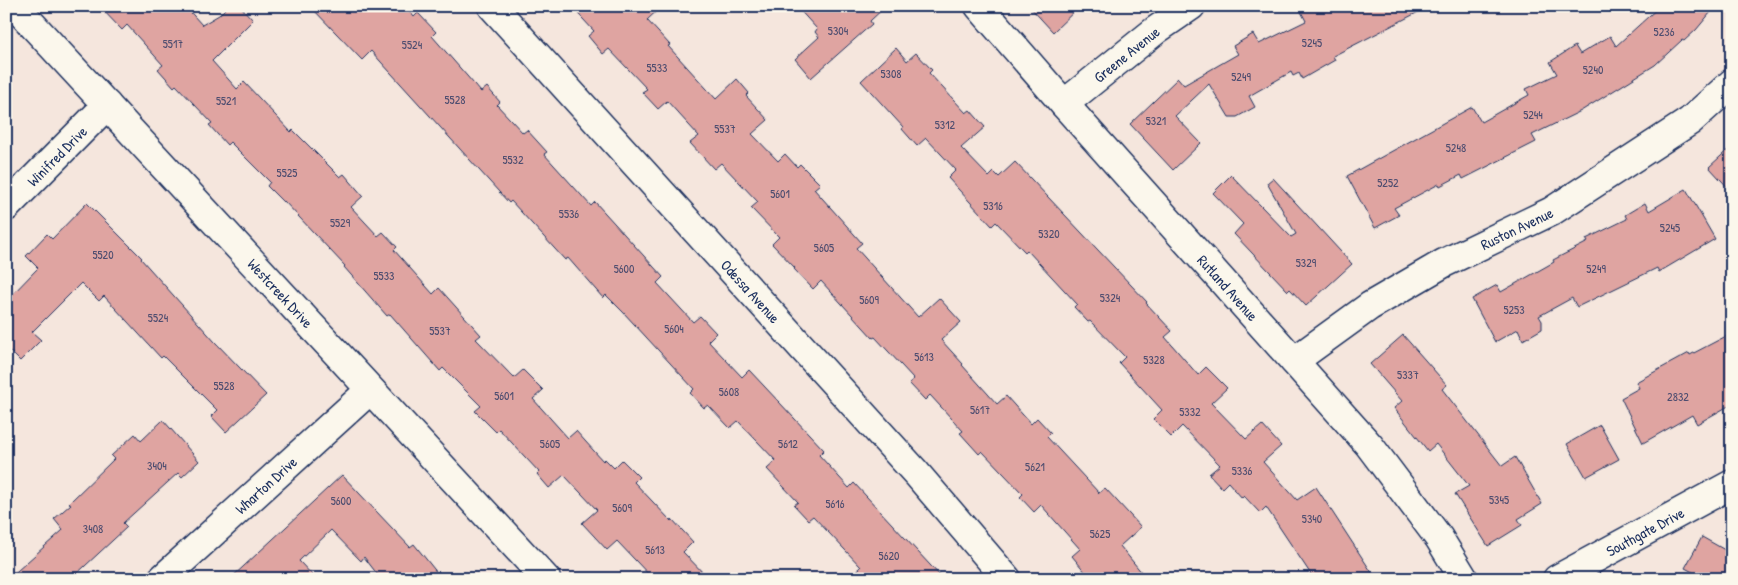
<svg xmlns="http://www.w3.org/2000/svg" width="1738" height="585" font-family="'Patrick Hand',sans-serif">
	<rect width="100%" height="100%" fill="#f5e6dd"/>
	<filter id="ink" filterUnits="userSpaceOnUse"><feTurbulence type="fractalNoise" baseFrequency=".02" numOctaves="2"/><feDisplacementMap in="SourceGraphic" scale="10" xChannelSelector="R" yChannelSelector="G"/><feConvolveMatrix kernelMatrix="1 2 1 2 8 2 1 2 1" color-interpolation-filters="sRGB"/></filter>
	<g filter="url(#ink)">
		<path fill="#dfa4a1" stroke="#1b2f5e" d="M99 6H185L202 25 219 15 228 6H240L253 20 212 61 237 89 244 82 291 132 293 130 340 177 344 174 363 196 351 207 378 236 383 232 397 247 394 250 433 294 439 288 481 335 476 339 514 378 523 370 543 390 533 399 568 438 576 431 603 461 605 459 614 468 622 460 639 477 634 482 671 521 672 519 693 542 683 552 709 579H653L617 541 607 550 582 523 597 510 564 475 549 488 537 474 539 472 499 429 496 432 475 411 481 406 443 368 440 371 390 314 387 316 344 267 345 266 284 201 283 202 267 186 270 182 230 142 227 145 209 125 212 123 176 85 174 87 158 69 163 65 127 25 122 30Z
			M310 6H405L414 17 418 13 436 32 432 36 481 92 487 87 500 102 497 105 523 133 527 130 547 152 544 154 591 206 595 202 663 277 657 283 693 322 700 316 716 333 708 341 742 377 749 370 824 450 819 455 849 488 854 483 943 579H848L861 567 813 516 808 520 794 505 798 502 767 469 776 461 738 421 730 428 708 405 704 408 690 393 694 389 623 312 606 295 603 298 568 258 565 260 511 201 509 203 371 51 362 60Z
			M571 6H662L647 20 670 45 668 46 716 99 737 79 749 93 746 96 768 120 752 134 778 161 785 154 797 167 800 164 820 184 814 189 862 243 856 248 918 317 939 298 961 322 941 340 963 364 962 365 997 404 1006 396 1031 424 1037 418 1051 433 1047 437 1099 493 1105 488 1141 527 1120 546 1147 579H1091L1072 556 1080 549 1041 505 1034 512 1020 497 1023 494 982 451 979 454 960 433 963 431 930 395 925 400 909 383 914 379 875 337 873 338 821 281 813 289 794 269 795 268 772 244 779 237 751 208 758 202 721 163 714 169 690 143 699 136 667 101 658 109 642 92 647 89 609 49 603 54 588 36 594 31Z
			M796 6H886L870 21 872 24 811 78 795 59 819 37 815 32 817 29Z
			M1029 6H1080L1053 32Z
			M1298 6H1430L1333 56 1335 60 1302 79 1299 73 1293 76 1291 72 1249 96 1255 107 1237 117H1229L1209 84 1175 116 1201 143 1173 170 1130 124 1178 78 1184 85 1238 54 1233 46 1253 34 1259 44 1306 21Z
			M1660 6H1716L1696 30 1684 41 1682 40 1655 65 1581 111 1532 135 1536 142 1463 179 1461 175 1440 186 1439 184 1394 208 1399 215 1375 228 1347 176 1472 107 1481 122 1529 95 1526 89 1557 74 1550 62 1575 46 1580 54 1610 36 1616 46Z
			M896 48 907 61 916 53 932 70 929 73 966 113 970 110 985 127 961 148 989 177 994 172 999 177 1015 162 1147 302 1146 303 1172 331 1165 337 1198 375 1206 367 1227 388 1211 403 1246 439 1262 425 1281 446 1263 462 1297 500 1316 487 1376 579H1314L1266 507 1260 513 1244 496 1242 498 1228 482 1222 488 1209 474 1220 465 1182 426 1171 437 1153 419 1162 410 1119 363 1125 357 1090 321 1088 322 1074 307 1077 304 1027 250 1025 252 996 222 992 226 948 178 956 170 926 138 917 146 902 129 903 127 861 81Z
			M1732 146V192L1709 167Z
			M1231 175 1291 237 1296 234 1267 183 1273 178 1352 264 1306 306 1290 289 1288 291 1234 234 1243 224 1213 193Z
			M1686 189 1715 239 1659 272 1657 268 1577 307 1572 298 1539 316 1542 321V329L1523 340 1518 329 1495 342 1472 299 1497 285 1501 292 1554 262 1553 260 1588 242 1586 239 1627 219 1625 215 1645 203 1649 211Z
			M87 203 142 258 141 259 215 342 266 395 226 432 211 416 217 410 163 356 161 358 104 296 99 301 81 283 32 332 41 340 20 361 6 347V301L38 268 26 256 47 234 52 239Z
			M1732 333V404L1697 424 1692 415 1643 443 1621 398 1639 388 1636 382 1689 353 1690 355Z
			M1403 335 1447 385 1442 389 1502 466 1515 457 1542 504 1518 519 1522 525 1488 546 1455 494 1469 486 1436 444 1428 451 1394 408 1402 401 1370 364Z
			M163 420 199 461 182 477 178 473 123 523 127 527 71 579H8L63 530 54 519 71 504 69 503 114 459 111 456 135 434 141 441Z
			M1600 425 1619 459 1586 477 1567 444Z
			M342 475 410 547 414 544 442 579H381L364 557 361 561 331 530 299 561 316 579H230Z
			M1702 537 1732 554V579H1706L1685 568Z"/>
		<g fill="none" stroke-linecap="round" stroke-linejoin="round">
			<defs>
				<g id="minor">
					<path id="s1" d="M15 6 546 579"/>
					<path id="s2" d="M492 6 917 474 1007 579"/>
					<path id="s3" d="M979 6 1064 104 1369 445 1439 538 1464 579"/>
					<path id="s4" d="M1064 104 1156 30 1191 6"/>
					<path id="s5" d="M6 207 107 105"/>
					<path id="s6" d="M1294 361 1370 306 1444 263 1552 211 1690 121 1732 83"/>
					<path id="s7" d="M162 579 370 390"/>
					<path id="s8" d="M1557 579 1732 484"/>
				</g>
			</defs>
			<use href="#minor" stroke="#1b2f5e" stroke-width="31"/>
			<use href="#minor" stroke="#fbf7ec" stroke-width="28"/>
		</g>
	</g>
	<g text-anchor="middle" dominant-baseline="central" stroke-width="5" stroke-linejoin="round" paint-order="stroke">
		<g font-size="12" fill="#4c4c6f">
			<text x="838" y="30">5304</text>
			<text x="1664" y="31">5236</text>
			<text x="1312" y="42">5245</text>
			<text x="173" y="43">5517</text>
			<text x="412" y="44">5524</text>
			<text x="657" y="67">5533</text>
			<text x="1593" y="69">5240</text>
			<text x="891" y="73">5308</text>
			<text x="1241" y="76">5249</text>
			<text x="455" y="99">5528</text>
			<text x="226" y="100">5521</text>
			<text x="1533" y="114">5244</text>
			<text x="1156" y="120">5321</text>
			<text x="945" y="124">5312</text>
			<text x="725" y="128">5537</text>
			<text x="1456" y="147">5248</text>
			<text x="513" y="159">5532</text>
			<text x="287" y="172">5525</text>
			<text x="1388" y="182">5252</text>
			<text x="780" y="193">5601</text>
			<text x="993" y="205">5316</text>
			<text x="569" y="213">5536</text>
			<text x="340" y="222">5529</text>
			<text x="1670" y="227">5245</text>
			<text x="1049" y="233">5320</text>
			<text x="824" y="247">5605</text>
			<text x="103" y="254">5520</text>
			<text x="1306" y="262">5329</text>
			<text x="624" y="268">5600</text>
			<text x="1596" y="268">5249</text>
			<text x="384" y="275">5533</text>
			<text x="1110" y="297">5324</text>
			<text x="869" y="299">5609</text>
			<text x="1514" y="309">5253</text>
			<text x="158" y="317">5524</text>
			<text x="674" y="328">5604</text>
			<text x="440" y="330">5537</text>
			<text x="924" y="356">5613</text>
			<text x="1154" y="359">5328</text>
			<text x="1408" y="374">5337</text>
			<text x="224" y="385">5528</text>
			<text x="729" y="391">5608</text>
			<text x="504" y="395">5601</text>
			<text x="1678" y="396">2832</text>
			<text x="980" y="409">5617</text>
			<text x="1190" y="411">5332</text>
			<text x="550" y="443">5605</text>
			<text x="788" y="443">5612</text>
			<text x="157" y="465">3404</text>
			<text x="1035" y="466">5621</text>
			<text x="1242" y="470">5336</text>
			<text x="1499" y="499">5345</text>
			<text x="341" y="500">5600</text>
			<text x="835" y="503">5616</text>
			<text x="622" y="507">5609</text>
			<text x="1312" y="518">5340</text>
			<text x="93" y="528">3408</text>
			<text x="1100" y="533">5625</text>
			<text x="655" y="549">5613</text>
			<text x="889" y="555">5620</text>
		</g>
		<g font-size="15" fill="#1b2f5e" stroke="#fbf7ec">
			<text stroke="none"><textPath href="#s4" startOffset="80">Greene Avenue</textPath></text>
			<text stroke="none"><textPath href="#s5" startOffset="72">Winifred Drive</textPath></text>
			<text stroke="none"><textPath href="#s6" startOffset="260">Ruston Avenue</textPath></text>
			<text stroke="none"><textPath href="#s3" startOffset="376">Rutland Avenue</textPath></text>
			<text stroke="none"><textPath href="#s2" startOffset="385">Odessa Avenue</textPath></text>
			<text stroke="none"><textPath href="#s1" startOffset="391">Westcreek Drive</textPath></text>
			<text stroke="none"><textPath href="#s7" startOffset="140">Wharton Drive</textPath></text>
			<text stroke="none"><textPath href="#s8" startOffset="100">Southgate Drive</textPath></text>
		</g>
	</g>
	<rect width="1738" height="585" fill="none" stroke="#fbf7ec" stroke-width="25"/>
	<rect x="12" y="12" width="1713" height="560" fill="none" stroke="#1b2f5e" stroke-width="2" filter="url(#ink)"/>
</svg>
